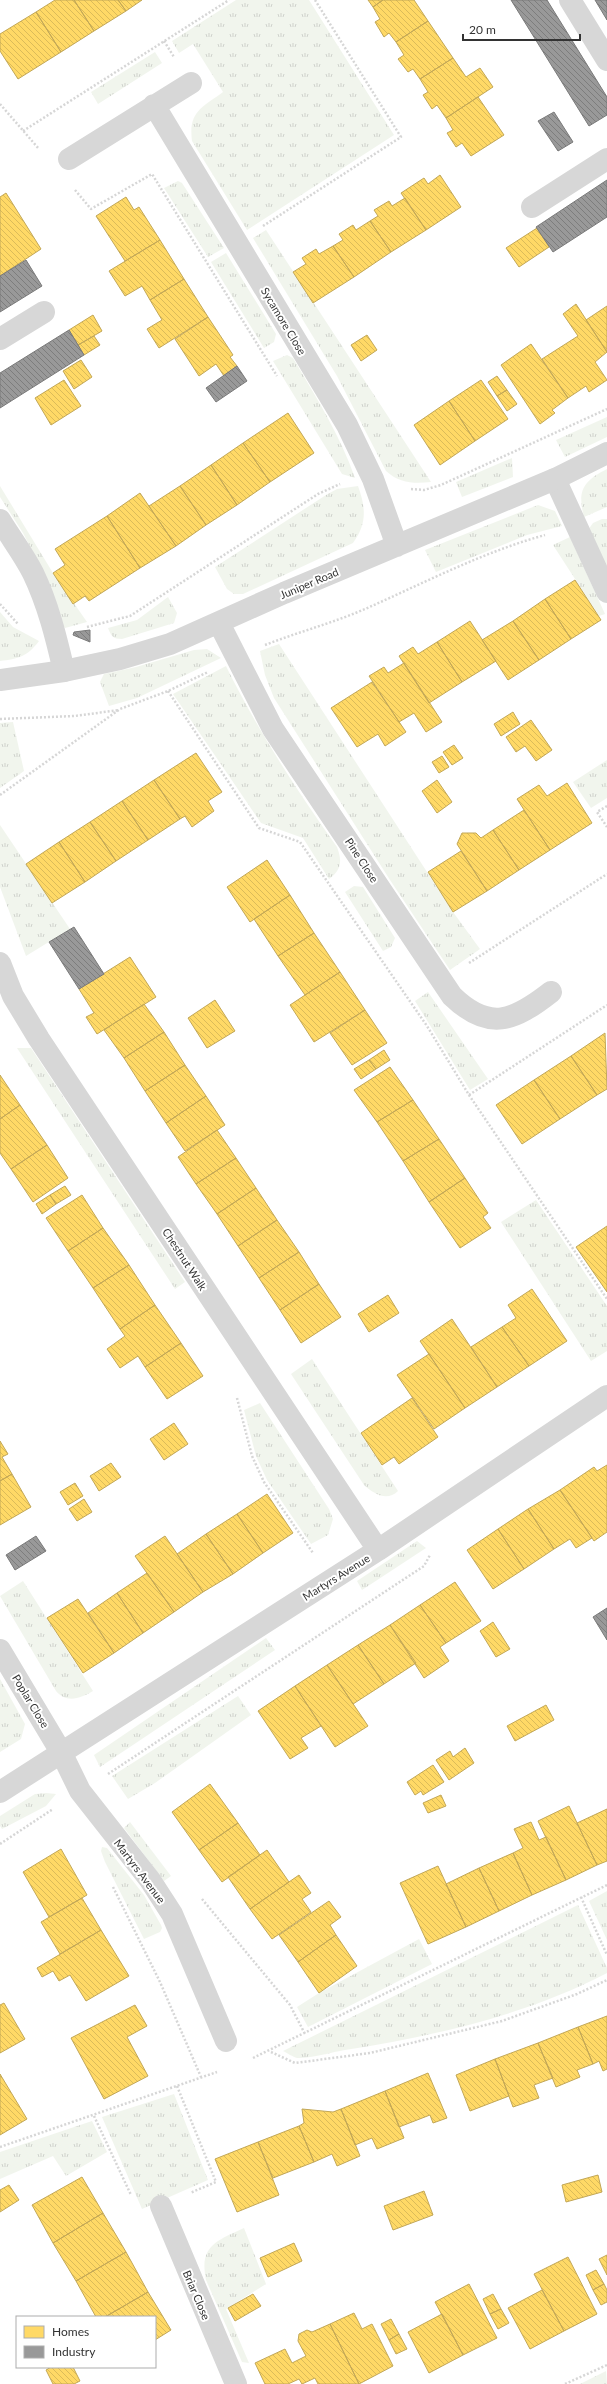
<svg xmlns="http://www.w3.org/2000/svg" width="607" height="2384" font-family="Lato,sans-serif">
	<defs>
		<pattern id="grass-tufts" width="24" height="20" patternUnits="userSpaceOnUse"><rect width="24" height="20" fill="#f1f5ed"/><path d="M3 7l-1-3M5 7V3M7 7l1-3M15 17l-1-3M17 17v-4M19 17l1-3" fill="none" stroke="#cfd2cc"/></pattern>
		<pattern id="homes-back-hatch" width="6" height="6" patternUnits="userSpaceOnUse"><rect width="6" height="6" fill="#ffd966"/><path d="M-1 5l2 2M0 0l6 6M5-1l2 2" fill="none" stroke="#dbbb59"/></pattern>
		<pattern id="industry-back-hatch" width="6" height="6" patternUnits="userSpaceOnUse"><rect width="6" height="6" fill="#999"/><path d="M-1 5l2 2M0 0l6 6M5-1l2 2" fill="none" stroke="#7d7d7d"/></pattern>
	</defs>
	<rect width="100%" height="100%" fill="#fff"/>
	<path fill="url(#grass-tufts)" d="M236 0H309L394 135 247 230 192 141C188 111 203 107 223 92L193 44 179 53 172 41Z
		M155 52 162 63 98 104 91 92Z
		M178 181 182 183 224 248 208 257 164 188Z
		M266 230 431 482C414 484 399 483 386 471L337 376 253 238Z
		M226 253 276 334 274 342 264 348 211 262Z
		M287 355 293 358C316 397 340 435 355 478L342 474 273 361Z
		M607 417V437L565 457 556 440Z
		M512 458 513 477 462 497 456 482Z
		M607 469V507L584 517C577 491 583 481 607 469Z
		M0 486 53 573 87 622 65 628 61 623 44 574 23 533 0 497Z
		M358 486C366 508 367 524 353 543L243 594H234L227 589 215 567 326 495 337 489Z
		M538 505 555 511 562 526 527 535 436 572 425 550Z
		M602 519H607V568L588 530 593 523Z
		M570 537 605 614 599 616 553 545Z
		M168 597 177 613 174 623 122 639C113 639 111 636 108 628L137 620Z
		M0 612 13 627 39 641C28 656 18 659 0 661Z
		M279 644 453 912 480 949 450 970 390 880 274 698 265 675 260 651Z
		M207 649 221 658 137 698 109 706 100 682 104 674 136 667 194 650Z
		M226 666C258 731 295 788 337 847 342 860 342 870 329 879L303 838 261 823 173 694Z
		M13 722 24 771 0 788V723Z
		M607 760V798L591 808 573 782Z
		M0 825 70 929 26 956 0 887Z
		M354 886 363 887 395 938 391 947 383 951 345 892Z
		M428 992 488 1079 470 1090 415 1001Z
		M17 1048H31L185 1282 175 1289Z
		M536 1200 607 1306V1351L591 1361 501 1222Z
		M312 1359 398 1491C387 1502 374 1494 364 1485L291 1374Z
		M260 1403 329 1509 333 1519 328 1535 311 1544 267 1480 256 1456 244 1410Z
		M417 1541 426 1548 362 1590 357 1581Z
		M23 1581 93 1691C81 1698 67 1704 56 1691L0 1596Z
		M266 1638 275 1650 100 1767 94 1755Z
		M0 1679 25 1724 21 1739 0 1752Z
		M238 1696 251 1715 155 1783 128 1799 112 1776Z
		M46 1793 56 1794 46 1806 2 1829 0 1826V1816L35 1794Z
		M130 1822 171 1876 164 1881 124 1828Z
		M102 1847 107 1848 144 1895 161 1925 162 1928 160 1932 144 1939 105 1862 101 1851Z
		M607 1891V1940L589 1901Z
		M578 1905 607 1968V1973C527 2015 434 2036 345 2050 332 2052 309 2059 297 2058 293 2057 287 2053 283 2051Z
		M419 1939 432 1964 308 2027 297 2007 319 1993Z
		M174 2094 208 2180 142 2209 102 2117Z
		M92 2121 107 2152 66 2176 53 2156 0 2179V2152Z
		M244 2228 266 2284 226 2309 249 2363 242 2362 206 2280C199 2246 216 2241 244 2228Z
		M606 2371 607 2384H580Z"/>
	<path fill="url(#homes-back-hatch)" stroke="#c2a757" d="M55 0H74L94 31 61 52 36 12Z
		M74 0H118L126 11 94 31Z
		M118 0H142L126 11Z
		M368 0H383L373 7Z
		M383 0H414L428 21 396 42 389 33 384 37 375 22 380 19 373 7Z
		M36 12 61 52 18 79 0 51V34Z
		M428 21 453 58 420 79 413 69 408 72 398 59 404 55 396 42Z
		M453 58 466 77 480 68 493 87 446 118 437 105 432 109 423 95 428 92 420 79Z
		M478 97 504 135 471 156 462 143 456 147 447 133 453 130 446 118Z
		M440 175 461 207 426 230 401 193 424 178 428 184Z
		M6 193 41 249 0 276V197Z
		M126 197 134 210 139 207 160 240 125 261 96 216Z
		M405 198 426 230 391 252 370 221 378 216 374 210 389 201 392 206Z
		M370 221 391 252 354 277 333 246 343 240 339 234 353 225 356 230Z
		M537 228 549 247 519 267 506 248Z
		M160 240 184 279 150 300 142 286 125 296 109 271Z
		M333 246 354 277 313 303 293 272 306 264 302 258 316 249 319 254Z
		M184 279 208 317 159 348 147 329 162 320 150 300Z
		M576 304 607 352 595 362 607 380 589 392 586 386 568 398 542 359 578 336 563 314Z
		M607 306V352L586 320Z
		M93 315 102 331 78 345 69 330Z
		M208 317 233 355 230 357 237 366 224 376 216 364 199 376 175 339Z
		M367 335 377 350 361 361 351 345Z
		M94 336 100 345 84 355 78 345Z
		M531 344 568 398 552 410 555 413 540 424 501 365Z
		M81 360 92 377 74 389 63 371Z
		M497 376 507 390 497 396 488 382Z
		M64 380 81 406 51 425 35 398Z
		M481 380 508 419 475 441 449 401Z
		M507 390 517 404 507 411 497 396Z
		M449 401 475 441 440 465 414 425Z
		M288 413 314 453 270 482 243 443Z
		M243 443 270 482 237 505 211 465Z
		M211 465 237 505 206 525 180 486Z
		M180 486 206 525 176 546 149 506Z
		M140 493 176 546 140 568 107 516Z
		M107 516 140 568 89 601 85 596 73 604 53 573 65 565 55 549Z
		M575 580 601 620 571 639 545 599Z
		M545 599 571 639 539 660 513 621Z
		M470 621 496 661 462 682 437 642Z
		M513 621 539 660 508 680 482 640Z
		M437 642 462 682 429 703 399 656 413 647 418 654Z
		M404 663 442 722 426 732 414 713 399 722 369 676 384 667 388 673Z
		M372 682 406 732 385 746 378 734 357 747 331 708Z
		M513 712 520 724 501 736 494 724Z
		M531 720 552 750 536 761 525 746 516 752 506 737Z
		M454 745 463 758 452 765 443 752Z
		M196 753 222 792 208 801 214 811 192 827 185 816 180 819 154 780Z
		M442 756 449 767 439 773 432 762Z
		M154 780 180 819 148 840 122 801Z
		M437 780 452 802 437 813 422 791Z
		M567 783 592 823 550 850 517 799 539 785 547 796Z
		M122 801 148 840 116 861 90 822Z
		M524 810 550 850 519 870 493 830Z
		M90 822 116 861 85 882 59 842Z
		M493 830 519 870 487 891 457 844 462 833H476L481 838Z
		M59 842 85 882 52 903 26 864Z
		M461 851 487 891 453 912 428 872Z
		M267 860 290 895 250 922 227 887Z
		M290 895 314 933 278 956 254 919Z
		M314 933 340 972 305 995 278 956Z
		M130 957 156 997 97 1034 86 1017 94 1013 79 989Z
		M340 972 365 1010 314 1042 290 1005Z
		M215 1000 235 1031 207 1048 188 1018Z
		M144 1004 164 1032 124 1058 104 1030Z
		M365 1010 387 1043 352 1065 330 1033Z
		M164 1032 185 1065 145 1091 124 1058Z
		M605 1033 607 1089 597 1095 571 1056Z
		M384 1050 390 1060 376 1069 369 1060Z
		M571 1056 597 1095 560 1119 534 1080Z
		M369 1060 376 1069 361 1079 354 1069Z
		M185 1065 206 1096 166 1123 145 1091Z
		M390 1067 413 1100 377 1122 354 1090Z
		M0 1075 20 1105 0 1119Z
		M534 1080 560 1119 522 1144 496 1105Z
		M206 1096 225 1125 185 1151 166 1123Z
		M413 1100 439 1139 403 1161 377 1122Z
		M20 1105 47 1145 11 1169 0 1153V1119Z
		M217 1130 236 1158 196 1184 178 1157Z
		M439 1139 465 1178 429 1202 403 1161Z
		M47 1145 68 1178 33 1202 11 1169Z
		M236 1158 256 1188 217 1214 196 1184Z
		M465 1178 488 1213 483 1217 491 1228 460 1248 429 1202Z
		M65 1186 71 1195 56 1204 50 1195Z
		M256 1188 277 1220 238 1246 217 1214Z
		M50 1195 56 1204 42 1214 36 1204Z
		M82 1195 103 1228 68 1251 46 1218Z
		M277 1220 299 1252 259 1278 238 1246Z
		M607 1226V1292L576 1247Z
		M103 1228 129 1265 93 1288 68 1251Z
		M299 1252 319 1284 280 1310 259 1278Z
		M129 1265 155 1305 120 1329 93 1288Z
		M319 1284 341 1317 301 1343 280 1310Z
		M532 1289 567 1341 529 1366 502 1327 516 1318 508 1305Z
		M388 1295 399 1313 369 1332 358 1314Z
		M155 1305 181 1343 145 1367 138 1356 120 1368 107 1349 125 1336 120 1329Z
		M452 1319 497 1387 465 1408 420 1341Z
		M502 1327 529 1366 497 1387 471 1347Z
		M181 1343 203 1376 167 1399 145 1367Z
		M429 1354 465 1408 434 1429 397 1375Z
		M412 1398 438 1437 399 1464 394 1457 382 1465 361 1433Z
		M174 1423 188 1444 164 1460 150 1439Z
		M0 1441 8 1454 2 1457 12 1474 0 1481Z
		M111 1463 121 1477 99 1491 90 1476Z
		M607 1465V1532L594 1541 560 1490 594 1467 597 1471Z
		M12 1474 31 1507 0 1525V1481Z
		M75 1483 83 1496 68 1505 60 1492Z
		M560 1490 592 1538 576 1548 570 1539 554 1549 528 1509Z
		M267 1494 293 1533 263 1553 237 1514Z
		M84 1499 92 1512 77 1521 69 1509Z
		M528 1509 554 1549 524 1569 498 1529Z
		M237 1514 263 1553 233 1574 206 1534Z
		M498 1529 524 1569 493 1589 467 1550Z
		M206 1534 233 1574 203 1592 177 1554Z
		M165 1536 203 1592 174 1612 135 1556Z
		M147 1573 174 1612 143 1633 117 1593Z
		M455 1582 481 1621 446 1643 420 1605Z
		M117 1593 143 1633 114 1653 88 1613Z
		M78 1599 114 1653 83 1673 47 1618Z
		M420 1605 446 1643 440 1647 449 1661 424 1678 390 1625Z
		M493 1622 510 1649 496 1657 480 1631Z
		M390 1625 416 1663 384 1684 358 1645Z
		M358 1645 384 1684 353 1704 327 1665Z
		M327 1665 368 1726 335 1747 295 1686Z
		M295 1686 321 1726 301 1738 308 1748 290 1759 258 1711Z
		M546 1705 554 1720 515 1741 507 1726Z
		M465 1748 474 1763 449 1780 436 1760 450 1751 453 1757Z
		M433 1765 444 1782 423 1795 421 1791 415 1795 407 1782Z
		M210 1784 238 1823 199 1850 172 1812Z
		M441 1795 446 1806 428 1813 423 1803Z
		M569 1806 597 1865 566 1880 538 1821Z
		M607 1809V1861L597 1865 577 1823Z
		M531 1822 539 1840 546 1837 566 1880 532 1895 513 1853 523 1848 514 1829Z
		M238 1823 260 1855 222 1882 199 1850Z
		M61 1849 87 1895 49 1917 23 1872Z
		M267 1850 289 1882 250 1909 228 1877Z
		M513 1853 532 1895 499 1911 479 1868Z
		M438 1866 466 1927 428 1944 400 1883Z
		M479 1868 499 1911 466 1927 446 1884Z
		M299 1875 311 1893 302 1899 311 1912 272 1939 250 1909Z
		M82 1898 101 1930 60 1954 41 1922Z
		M329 1901 341 1917 330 1925 336 1935 298 1962 279 1935Z
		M101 1930 129 1976 86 2001 70 1975 59 1981 53 1971 42 1977 37 1968Z
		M336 1935 357 1966 319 1993 298 1962Z
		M4 2003 25 2039 0 2053V2005Z
		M135 2005 147 2026 127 2037 148 2076 104 2099 71 2038Z
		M607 2016V2069L603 2071 599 2061 593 2064 578 2027Z
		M578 2027 593 2064 577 2070 580 2077 556 2087 538 2043Z
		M538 2043 553 2078 534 2085 539 2098 513 2107 495 2059Z
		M495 2059 509 2096 470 2111 456 2075Z
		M428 2073 447 2118 433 2123 430 2115 399 2127 385 2091Z
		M0 2074 27 2119 0 2135Z
		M385 2091 404 2138 377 2149 372 2138 355 2145 341 2109Z
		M302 2109 333 2112 341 2109 360 2156 337 2166 332 2154 314 2162 299 2126 304 2123Z
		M299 2126 314 2162 273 2178 258 2142Z
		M258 2142 279 2195 237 2212 215 2159Z
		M598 2175 602 2192 566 2202 562 2185Z
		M82 2177 103 2213 53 2243 32 2205Z
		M9 2185 19 2200 0 2212V2190Z
		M424 2191 433 2215 393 2230 384 2206Z
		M103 2213 126 2252 76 2281 53 2243Z
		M294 2243 302 2261 268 2277 260 2258Z
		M126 2252 148 2292 105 2317H96L76 2281Z
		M607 2255V2275L599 2259Z
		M568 2257 597 2314 564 2331 534 2274Z
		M596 2270 604 2284 593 2290 586 2275Z
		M469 2284 497 2338 463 2355 435 2302Z
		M604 2284 607 2290V2302L601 2305 593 2290Z
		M542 2290 564 2331 530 2349 508 2308Z
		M148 2292 171 2330 155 2340V2317H105Z
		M253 2294 261 2306 235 2321 228 2308Z
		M493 2294 501 2309 490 2314 483 2299Z
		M501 2309 509 2323 498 2329 490 2314Z
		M354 2313 362 2329 372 2324 393 2366 359 2384 330 2324Z
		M442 2314 463 2355 429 2373 408 2332Z
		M391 2319 399 2334 389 2340 381 2324Z
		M330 2324 359 2384H318L315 2378 302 2384 299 2379 288 2384H265L255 2363 285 2349 292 2363 306 2356 298 2341 299 2334 307 2330 312 2332Z
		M399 2334 407 2349 396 2354 389 2340Z
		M51 2367H73L80 2381 74 2384H53L46 2370Z"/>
	<path fill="url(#industry-back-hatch)" stroke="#7a7a7a" d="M511 0H547L607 97V115L589 126Z
		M595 0H607V20Z
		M554 112 573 142 558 151 538 121Z
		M607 180V217L553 252 536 227Z
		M26 260 42 286 0 312V276Z
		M69 330 84 355 0 408V373Z
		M237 366 247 381 216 402 206 388Z
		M90 630V642L73 635 74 632Z
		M74 927 104 974 79 989 49 942Z
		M36 1536 46 1551 15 1570 6 1555Z
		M607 1608V1640L593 1617Z"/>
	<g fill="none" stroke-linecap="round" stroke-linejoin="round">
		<path stroke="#d6d6d6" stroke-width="2.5" stroke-dasharray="2 2" stroke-linecap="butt" d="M164 41 174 57
			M0 104 39 149
			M23 131 229 0
			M75 190 91 209 152 174 277 376
			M263 226 401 137 315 0
			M411 489 424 490 441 485 607 409
			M0 604 18 624
			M87 627 130 616 318 494 340 484
			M265 645C298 632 333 623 365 609 424 583 483 552 545 535
			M168 691 259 828 300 842 427 1026 469 1095 607 1299
			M0 719 75 716 119 710
			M0 795 120 709 168 691 208 672
			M607 806 597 812 607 827
			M469 963 607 874
			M469 1095 607 1005
			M237 1398 252 1456 264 1482 313 1553
			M108 1774 424 1566 430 1555
			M0 1844 53 1809
			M113 1887 160 1982 201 2077
			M581 1897 607 1955
			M202 1899 290 2005 305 2034
			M271 2052 295 2063 370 2053 502 2021 577 1994 607 1980
			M253 2058 607 1885
			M177 2086 216 2182 190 2193
			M94 2116 131 2195
			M0 2147 217 2072
			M565 2384 607 2365"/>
		<path stroke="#d7d7d7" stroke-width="22" d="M570 0 607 60
			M532 207 607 159
			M0 339 44 312
			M555 479 607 592
			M0 520C11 538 24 555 33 573 48 604 56 637 64 671"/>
		<path stroke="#d7d7d7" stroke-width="22" d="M154 105 347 425 373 479 397 546
			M69 159 191 83
			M219 623 273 729 452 996C489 1032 514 1021 551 992
			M0 680 64 671 120 659 170 644 284 593 555 479 607 453
			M0 963 13 996 39 1039 378 1550
			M0 1650 61 1752 80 1791 150 1880 172 1914 226 2041
			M0 1792 378 1550 607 1396
			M161 2206 236 2384"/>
	</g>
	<g text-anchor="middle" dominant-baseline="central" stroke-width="4" stroke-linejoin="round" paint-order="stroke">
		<g font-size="11" fill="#333" stroke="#fff">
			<text transform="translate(284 321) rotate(59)">Sycamore Close</text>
			<text transform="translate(309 583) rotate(-23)">Juniper Road</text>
			<text transform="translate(362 860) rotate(57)">Pine Close</text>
			<text transform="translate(185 1259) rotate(57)">Chestnut Walk</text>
			<text transform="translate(336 1577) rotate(-32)">Martyrs Avenue</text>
			<text transform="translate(31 1701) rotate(59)">Poplar Close</text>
			<text transform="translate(140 1871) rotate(53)">Martyrs Avenue</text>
			<text transform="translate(197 2295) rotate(67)">Briar Close</text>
		</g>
	</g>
	<rect x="16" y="2316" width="140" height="52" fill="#ffffff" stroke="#adadad"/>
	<rect x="24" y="2326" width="20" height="12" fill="#ffd966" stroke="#adadad"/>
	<text x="52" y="2336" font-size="12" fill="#333333">Homes</text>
	<rect x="24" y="2346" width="20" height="12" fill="#999999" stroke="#adadad"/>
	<text x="52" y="2356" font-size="12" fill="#333333">Industry</text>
	<path d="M463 34v6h117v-6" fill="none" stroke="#333333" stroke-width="2"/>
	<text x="469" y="34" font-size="12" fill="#333333" stroke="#ffffff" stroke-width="3" paint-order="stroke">20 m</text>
</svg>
